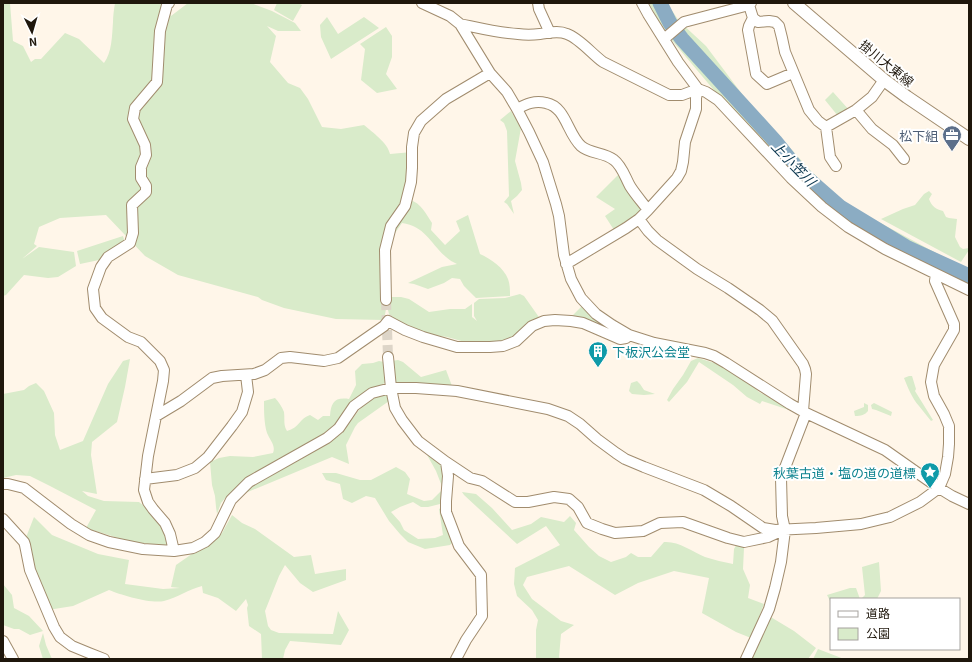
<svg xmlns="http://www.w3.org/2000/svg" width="972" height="662" font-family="Georgia,'Noto Sans JP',serif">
	<rect width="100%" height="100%" fill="#fff6e9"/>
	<path fill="#d9ebca" d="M3 3H10L13 41 23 46 31 62 35 59H41L65 33 79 39 104 63C112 52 112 36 113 22 113 16 114 9 115 3H169L167 5 171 16 188 3H251L272 11 295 23 301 31H278L267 26 276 36 270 62 288 83 300 88 308 99 322 127 341 129 364 125C372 132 388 143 390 154L412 152 410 200C421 203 426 214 432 223L431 230 445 245 460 231 456 221 468 215 480 254C491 259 504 268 508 279 510 284 510 290 510 296L476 298 464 286 460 279 452 278 444 283 428 289 414 284 408 283 442 267 457 264C453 262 449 260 446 257 430 243 425 226 402 223L393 236 395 232 394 228 385 243 388 271 386 309 384 320 336 319 284 308 262 300 258 297 178 275 145 256 106 215 60 218 39 227 34 244 37 246 22 259 39 247 74 252 76 266 58 277 48 278 24 275 6 295 3 296Z
		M277 3H297L302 5 293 21 274 10Z
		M649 3H667L679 21 706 46 745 98 809 169 850 209 866 217 875 220 962 267 969 269V288L907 259 822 205 740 121 664 31Z
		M327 17 338 34 364 17 379 28 331 59 321 37 320 25Z
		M386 27 392 36V57L386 74 397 89 377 93 361 80 365 49 360 44Z
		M833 92 850 111 838 116 825 100Z
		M511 111 521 128 515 161 521 183 522 190 517 196 511 201 514 214 507 204 504 202 509 196 507 131 504 123 500 120Z
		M619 174 643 207 642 212 614 230 605 216 615 209 596 197Z
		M929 191 932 194 929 199C932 207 936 209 943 211L946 217 949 218 957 219 955 237 960 247 963 249 969 248V250L961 262 881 219 903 209 915 205 924 194Z
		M123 236 125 243 99 260 80 264 77 251Z
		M520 294 524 296 541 320 508 342H479L472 341 465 342 447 337 421 333 392 319 389 314 388 310V297H401L409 299 429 312 450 309H465L472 304V317L477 321 474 316V303L479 299 505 298Z
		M583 305 618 335 573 319 572 316Z
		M698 358 724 366 745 378 759 392 798 413 762 401 760 404 747 397 733 385 699 362 687 382 669 402 667 400 673 389 683 375 691 361Z
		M130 359 125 387 117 422 92 442 91 455 97 494 82 491 88 496 104 501 139 502 149 510 163 526 173 547 128 541 86 528 96 510 50 486 30 476 16 475 3 478V394L24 390 29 386 36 383 44 391 54 413 55 435 60 450 83 441 108 384 123 361Z
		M398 360 403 362 421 377 446 370 452 386 387 382 372 389 337 426 228 495 221 503 217 514 216 507 215 496 212 485 210 462 219 458 230 456 253 457 273 453C276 446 270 440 267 433 264 423 264 411 264 401L275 398C279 402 282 407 284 412 285 419 283 425 287 431 299 428 300 418 310 415L318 420 323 416H330C331 403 334 397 349 399L356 385 355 371 362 364 373 363 379 361 384 362Z
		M909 376H912L916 389 915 391 933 420 931 421C927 416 923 411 919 406 912 398 908 388 904 378Z
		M637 381 640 384 644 390 655 394 644 395 632 394 629 391 631 383Z
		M387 389 389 401 358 423 355 427 346 445 349 464 332 457 243 494 254 483 341 434 363 405Z
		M864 403 868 405V411C865 415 861 416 855 416L854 411 864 407Z
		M874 403 892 412 891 416 876 410 872 409 871 405Z
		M425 450 443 467 446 498 440 504 428 507H421L413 502 400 507 391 512 400 522 404 530 418 539 435 538 443 535 439 509 444 506 453 542 450 545 425 549 408 542 400 534 389 521 375 498 366 496 352 503 343 499 340 484 326 480 322 473H336L360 480H371L396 467 405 472 410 479 407 494 424 501 432 500 443 489 436 471 426 453Z
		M462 492 476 494 492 508 512 530 531 524 541 517 564 522 570 516 576 523 574 530 589 547 599 556 611 562 626 557 631 553 638 557H651L664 542C679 541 691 551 705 557 714 560 724 562 733 564L734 549 739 540 744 548 743 569 750 585 748 598 764 604 751 638 736 632 702 613 709 578 674 571 638 583 615 595 569 566 527 577 523 585 532 599 561 621 574 625 561 634 559 657 560 659H536V630L538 620 532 610 517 596 514 584 515 568 560 545 546 526 517 544 464 495Z
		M232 515 242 523 255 529 294 557 311 555 315 574 346 569V580L313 592 300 583 285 565 279 576 265 611 268 626 271 630 279 633 333 634 338 611 349 630 341 645 290 641 285 650 283 659H262L261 634 249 626 247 608 248 605 246 599 236 611 218 598 203 593 202 586C189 589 177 598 164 601 151 604 121 595 109 590L73 606 48 610 40 590 25 540 34 517 52 535 98 554 129 560 125 584 163 589 180 588 171 587 176 565 222 533Z
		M879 562 881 591 877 599H861L865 595 862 567Z
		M3 584 12 595 14 608 29 616 43 631 30 635 19 629H14L3 625Z
		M850 588H856L860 599H831V603L827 595Z
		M769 616 794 631 816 648 808 659H749Z
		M43 633 46 645 52 659H43L39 646Z
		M818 649 844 659H813Z"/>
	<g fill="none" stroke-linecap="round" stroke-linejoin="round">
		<path stroke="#8bacc3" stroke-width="15" d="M660 3 670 23 682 39 775 141 800 172 840 207 906 247 969 276"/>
		<path stroke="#ddd5c8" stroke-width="10" stroke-dasharray="10 5" stroke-linecap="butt" d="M386 300 388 357"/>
		<defs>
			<path id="minor" d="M169 3 167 5 160 31 157 82 135 108 133 119 145 145 146 155 141 167V178L146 186V192L132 205 133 233 130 243 108 257 101 267 93 289 95 308 102 318 128 337 141 342 160 361 164 370 163 381 148 456 144 490 148 502 153 509 165 523 170 534 174 551
				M422 3 450 16 460 24 490 73 507 92 517 109 529 132 543 162 556 204 559 216 564 255 571 279 581 298 596 314 612 325 629 335 654 343 705 353 714 356 726 363 790 404 806 413 885 450 939 488 952 496 969 504
				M538 3 539 9 550 33
				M642 3 648 14 678 62 698 89 706 92 718 100 791 178 822 207 848 227 885 249 969 290
				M749 5 753 18 758 22 769 21 775 22 779 26 782 38 785 52 809 110 818 121 826 127 856 110 872 97 884 80
				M753 18 749 26 748 30 756 74 767 84 793 73
				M460 24C479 28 499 33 518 34 525 35 532 35 540 34 549 33 558 30 567 34 579 38 592 54 603 62L669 95H682L698 89
				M664 39 684 22 749 5 751 3
				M517 109C526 104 535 100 546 103 566 107 567 133 581 146 590 154 604 152 614 160 622 166 625 177 630 186 635 194 642 202 648 210
				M856 110 872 129 893 145 904 159
				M826 127 830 157 836 166
				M639 219 648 231 657 240 697 269 728 288 760 310 772 320 803 364 805 369 806 374 803 411
				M566 264 626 228 639 219 648 210 677 178 681 171 683 162 685 142 696 109V98L698 89
				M386 300 385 250 391 226 405 206 411 182 412 168V147L414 133 421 121 446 99 490 73
				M388 357 391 388 395 408 402 420 418 441 446 462 470 478 482 481 515 502H528L554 497 569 499 578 507 587 523 602 529 615 533 643 531 660 523 683 522 728 538 744 542 768 537 781 531
				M156 416 181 401 212 378 222 376 254 374 265 370 281 358 290 357 324 361 338 358 384 326 388 321 405 330 423 337 457 347H490L503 346 516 341 532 326 544 321 555 320 571 321 583 323 620 339 626 338 629 335
				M446 462 448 476 446 501V512L459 546 481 575 482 616 466 640 456 659
				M145 479 177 475 195 468 208 457 232 426 242 412 248 392 246 375
				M3 484H8L24 488 71 524 89 535 109 542 143 549 174 551 193 548 205 542 215 533 231 500 249 482 327 438 339 428 354 406 372 393 391 388H416L457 391 548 409 568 416 580 424 597 439 616 453 625 459 644 467 704 490 731 506 763 528 775 530 816 528 861 524 890 517 920 502 939 488 945 474 948 457 949 444V426L944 414 934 396 931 382 934 365 954 330V324L935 281 936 274
				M3 519 24 542 25 545 30 570 54 627 60 637 72 646 89 653 104 659
				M3 641 13 659
				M746 659 769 609 775 588 781 562 785 530 782 516 781 478 806 413"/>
			<path id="major" d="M794 3 884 80 907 97 969 139"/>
		</defs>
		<use href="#minor" stroke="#a18c6e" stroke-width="12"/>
		<use href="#major" stroke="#a18c6e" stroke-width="14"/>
		<use href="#minor" stroke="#fff" stroke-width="10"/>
		<use href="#major" stroke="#fff" stroke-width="12"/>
	</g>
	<defs>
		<symbol id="office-pin" viewBox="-11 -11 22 30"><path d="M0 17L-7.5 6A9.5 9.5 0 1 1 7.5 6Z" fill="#5c6f8a" stroke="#fff"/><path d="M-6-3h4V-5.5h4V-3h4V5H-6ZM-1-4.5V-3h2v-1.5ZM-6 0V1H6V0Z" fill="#fff"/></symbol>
		<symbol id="building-pin" viewBox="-11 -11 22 30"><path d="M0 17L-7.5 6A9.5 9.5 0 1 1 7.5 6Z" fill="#0f9aa8" stroke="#fff"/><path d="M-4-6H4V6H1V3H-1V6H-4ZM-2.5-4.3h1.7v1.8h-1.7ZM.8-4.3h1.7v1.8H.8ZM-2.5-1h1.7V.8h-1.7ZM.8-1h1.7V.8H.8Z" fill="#fff"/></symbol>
		<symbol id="sight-pin" viewBox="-11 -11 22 30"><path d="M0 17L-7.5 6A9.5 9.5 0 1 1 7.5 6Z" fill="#0f9aa8" stroke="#fff"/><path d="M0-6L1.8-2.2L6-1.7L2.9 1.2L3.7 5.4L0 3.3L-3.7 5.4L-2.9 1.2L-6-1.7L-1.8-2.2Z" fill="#fff"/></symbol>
	</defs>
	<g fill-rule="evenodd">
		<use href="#office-pin" x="941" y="124" width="22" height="30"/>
		<use href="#building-pin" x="587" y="340" width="22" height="30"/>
		<use href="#sight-pin" x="919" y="461" width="22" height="30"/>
	</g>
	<g text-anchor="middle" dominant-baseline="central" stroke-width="4" stroke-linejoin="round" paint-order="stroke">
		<g font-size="13" fill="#1f170c" stroke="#fff">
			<text transform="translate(887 63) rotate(39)">掛川大東線</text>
		</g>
		<g font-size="13" fill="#4e5e75" stroke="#fff" text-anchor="end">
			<text x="938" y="135">松下組</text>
		</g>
		<g font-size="13" fill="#0d838f" stroke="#fff" text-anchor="start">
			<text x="612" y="351">下板沢公会堂</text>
			<text x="916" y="472" text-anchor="end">秋葉古道・塩の道の道標</text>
		</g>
		<g font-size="14" font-style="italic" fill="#07334c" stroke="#fff">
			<text transform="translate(794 163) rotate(46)">上小笠川</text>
		</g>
	</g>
	<rect width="972" height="662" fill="none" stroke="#1f170c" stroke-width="8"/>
	<rect x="830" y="598" width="130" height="52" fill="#ffffff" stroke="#a5a29e"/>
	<rect x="838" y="611" width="20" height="6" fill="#ffffff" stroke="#a5a29e"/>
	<text x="866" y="618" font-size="12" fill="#1f170c">道路</text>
	<rect x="838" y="628" width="20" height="12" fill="#d9ebca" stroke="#a5a29e"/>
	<text x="866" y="638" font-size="12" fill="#1f170c">公園</text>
	<g transform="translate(32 32) rotate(175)" stroke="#ffffff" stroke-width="3" paint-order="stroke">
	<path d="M0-3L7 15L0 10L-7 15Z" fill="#1f170c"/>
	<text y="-6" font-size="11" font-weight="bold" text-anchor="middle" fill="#1f170c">N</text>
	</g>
</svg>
